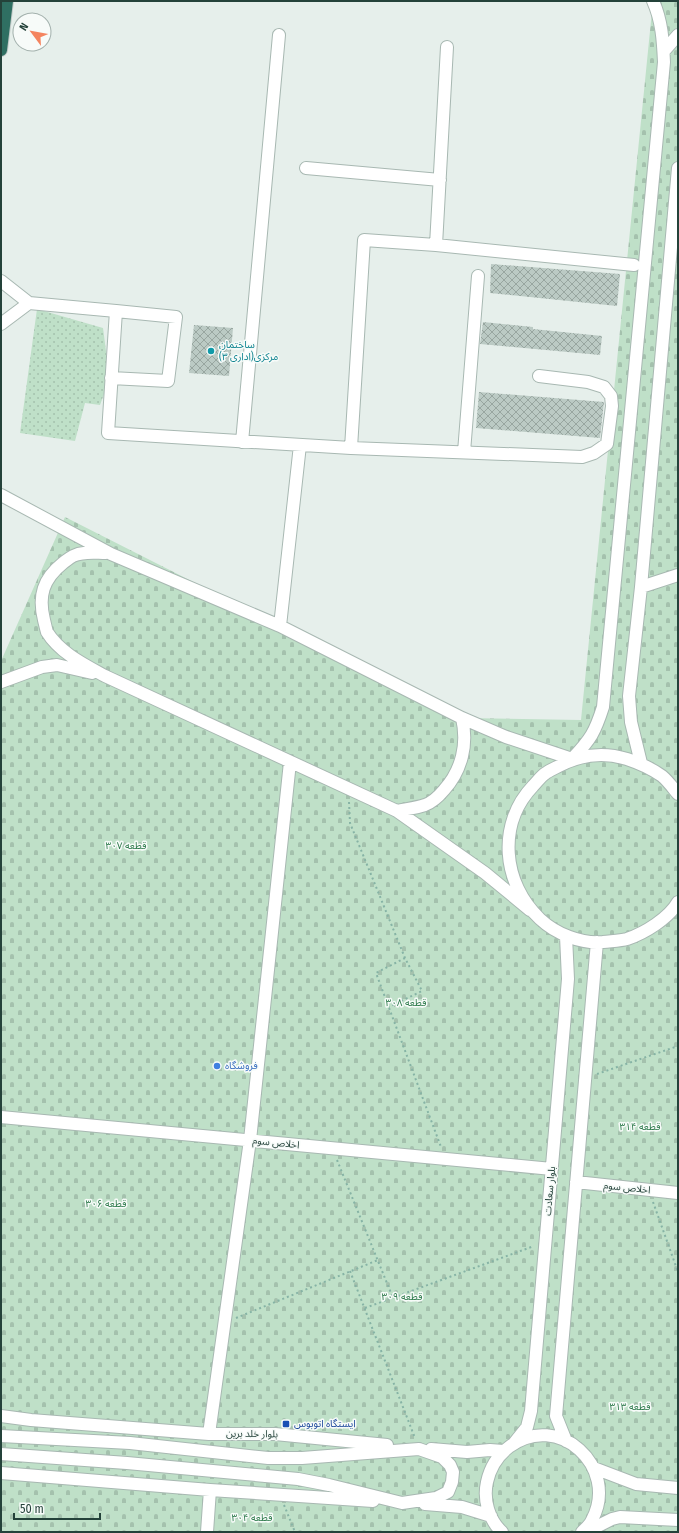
<svg xmlns="http://www.w3.org/2000/svg" width="679" height="1533" font-family="'Fira Sans Condensed','Noto Sans Arabic',sans-serif">
	<defs>
		<pattern id="green-dots" width="8" height="8" patternUnits="userSpaceOnUse"><rect width="8" height="8" fill="#bfe0c8"/><path d="M2 2h.1M6 6h.1" fill="none" stroke="#a4c1ad" stroke-width="1.8" stroke-linecap="round"/></pattern>
		<pattern id="cemetery-stones" width="16" height="16" patternUnits="userSpaceOnUse"><rect width="16" height="16" fill="#bfe0c8"/><path d="M2 7V4a2 2 0 0 1 4 0v3zM10 15v-3a2 2 0 0 1 4 0v3z" fill="#a4c1ad"/></pattern>
		<pattern id="building-cross-hatch" width="8" height="8" patternUnits="userSpaceOnUse"><rect width="8" height="8" fill="#bbcac4"/><path d="M0 0l8 8M0 8l8-8" fill="none" stroke="#98a6a0"/></pattern>
	</defs>
	<rect width="100%" height="100%" fill="#e6efeb"/>
	<path fill="url(#green-dots)" d="M37 309 103 328 106 351 107 386 100 405 85 403 75 441 20 433Z"/>
	<path fill="url(#cemetery-stones)" d="M653 1H678V1532H1V661L65 517 462 718 581 720Z"/>
	<path fill="url(#building-cross-hatch)" d="M491 264 620 274 617 306 490 293Z
		M483 322 533 327V329L602 336 600 355 480 344Z
		M194 325 233 328 229 376 189 373Z
		M479 392 604 402 600 438 476 428Z"/>
	<g fill="none" stroke-linecap="round" stroke-linejoin="round">
		<defs>
			<path id="minor" d="M664 51 678 35
				M306 168 440 180
				M436 245 447 47
				M1 281 29 303 1 324
				M29 303 116 311 108 433 351 448 582 457 594 453 607 444 612 406 611 396 604 387 588 382 539 376
				M111 378 168 381 176 317 116 311
				M242 442 279 35
				M351 448 364 240 436 245 634 265
				M464 452 478 276
				M1 495 111 554 280 626 462 718 506 737 572 759C591 739 595 732 603 707L664 62C663 41 662 21 653 1
				M106 553C95 553 83 551 73 556 69 558 66 561 63 563 43 579 38 596 44 620 45 624 46 629 47 632 60 653 85 665 105 676L397 811 485 873 530 910
				M641 587 678 575
				M280 626 300 445
				M1 682 42 667 57 665 92 673
				M641 763 631 722 629 696 641 587 678 168
				M678 794C673 788 668 781 662 776 651 768 639 763 627 759 604 752 580 755 559 766 555 768 550 770 546 773 541 776 537 782 533 786 497 824 502 883 540 919 556 934 581 944 603 942 611 941 620 941 627 939 645 933 669 918 678 902
				M397 811C406 809 416 808 425 805 433 802 439 796 444 790 462 770 468 744 462 718
				M1 1117 552 1169
				M576 1182 678 1193
				M1 1416 31 1420 209 1434H275L387 1445
				M209 1434 250 1140 290 762
				M1 1436 130 1443 268 1458H302L419 1449 442 1457 450 1465 453 1472 452 1482 448 1492 436 1498 402 1503 329 1485 298 1479 127 1463 1 1454
				M566 1441 556 1416 597 942
				M515 1442 527 1427 531 1411 568 979 566 936
				M431 1449 467 1452 490 1450 503 1451
				M594 1468 636 1484 678 1488
				M1 1473 210 1490 373 1501
				M425 1504 462 1507 491 1516
				M207 1532 210 1490
				M502 1532C489 1520 483 1500 487 1482 490 1468 497 1456 509 1447 558 1410 620 1467 592 1520 590 1525 586 1528 582 1532
				M586 1532 612 1519 620 1517 678 1520"/>
			<path id="highway" d="M1 50 7 1"/>
		</defs>
		<use href="#minor" stroke="#a8b8b2" stroke-width="14"/>
		<use href="#highway" stroke="#c2cac8" stroke-width="14"/>
		<path stroke="#86b3a5" stroke-width="2" stroke-dasharray="2 3" stroke-linecap="butt" d="M349 802 350 823 405 958 422 991 389 1007
			M405 958 376 973 441 1147
			M597 1074 678 1046
			M337 1160 393 1298
			M653 1202 678 1272
			M350 1271 415 1438
			M365 1308 534 1246
			M236 1318 378 1260
			M678 1334V1335
			M284 1505 295 1532"/>
		<use href="#minor" stroke="#fff" stroke-width="12"/>
		<use href="#highway" stroke="#2f6f62" stroke-width="12"/>
	</g>
	<circle fill="#0f9aa8" stroke="#f7fbf9" stroke-width="1.5" cx="211" cy="351" r="4"/>
	<circle fill="#3f7fe0" stroke="#f7fbf9" stroke-width="1.5" cx="217" cy="1066" r="4"/>
	<rect fill="#1a4fb4" stroke="#f7fbf9" stroke-width="1.5" x="282" y="1420" width="8" height="8" rx="2"/>
	<g text-anchor="middle" dominant-baseline="central" stroke-width="3" stroke-linejoin="round" paint-order="stroke">
		<g font-size="10" fill="#0d838f" stroke="#f7fbf9" text-anchor="start">
			<text x="219" y="345">ساختمان<tspan x="219" dy="12">مرکزی(اداری ۳)</tspan></text>
		</g>
		<g font-size="10" fill="#2d7a4b" stroke="#f7fbf9">
			<text x="126" y="846">قطعه ۳۰۷</text>
			<text x="406" y="1003">قطعه ۳۰۸</text>
			<text x="640" y="1127">قطعه ۳۱۴</text>
			<text x="106" y="1204">قطعه ۳۰۶</text>
			<text x="402" y="1297">قطعه ۳۰۹</text>
			<text x="630" y="1407">قطعه ۳۱۳</text>
			<text x="252" y="1518">قطعه ۳۰۴</text>
		</g>
		<g font-size="10" fill="#366cbe" stroke="#f7fbf9" text-anchor="start">
			<text x="225" y="1066">فروشگاه</text>
		</g>
		<g font-size="10" fill="#24423a" stroke="#f7fbf9">
			<text transform="translate(276 1143) rotate(6)">اخلاص سوم</text>
			<text transform="translate(627 1188) rotate(6)">اخلاص سوم</text>
			<text transform="translate(550 1191) rotate(-85)">بلوار سعادت</text>
			<text transform="translate(252 1434) rotate(1)">بلوار خلد برین</text>
		</g>
		<g font-size="10" fill="#164399" stroke="#f7fbf9" text-anchor="start">
			<text x="294" y="1424">ایستگاه اتوبوس</text>
		</g>
	</g>
	<rect width="679" height="1533" fill="none" stroke="#24423a" stroke-width="4"/>
	<g transform="translate(32 32) rotate(302)"><circle r="19" fill="#f7fbf9" stroke="#a3b1ad"/>
	<path d="M0-3L7 15L0 10L-7 15Z" fill="#f4845f"/>
	<text y="-6" font-size="11" font-weight="bold" text-anchor="middle" fill="#24423a">N</text>
	</g>
	<path d="M14 1513v6h86v-6" fill="none" stroke="#24423a" stroke-width="2"/>
	<text x="20" y="1513" font-size="12" fill="#24423a" stroke="#f7fbf9" stroke-width="3" paint-order="stroke">50 m</text>
</svg>
